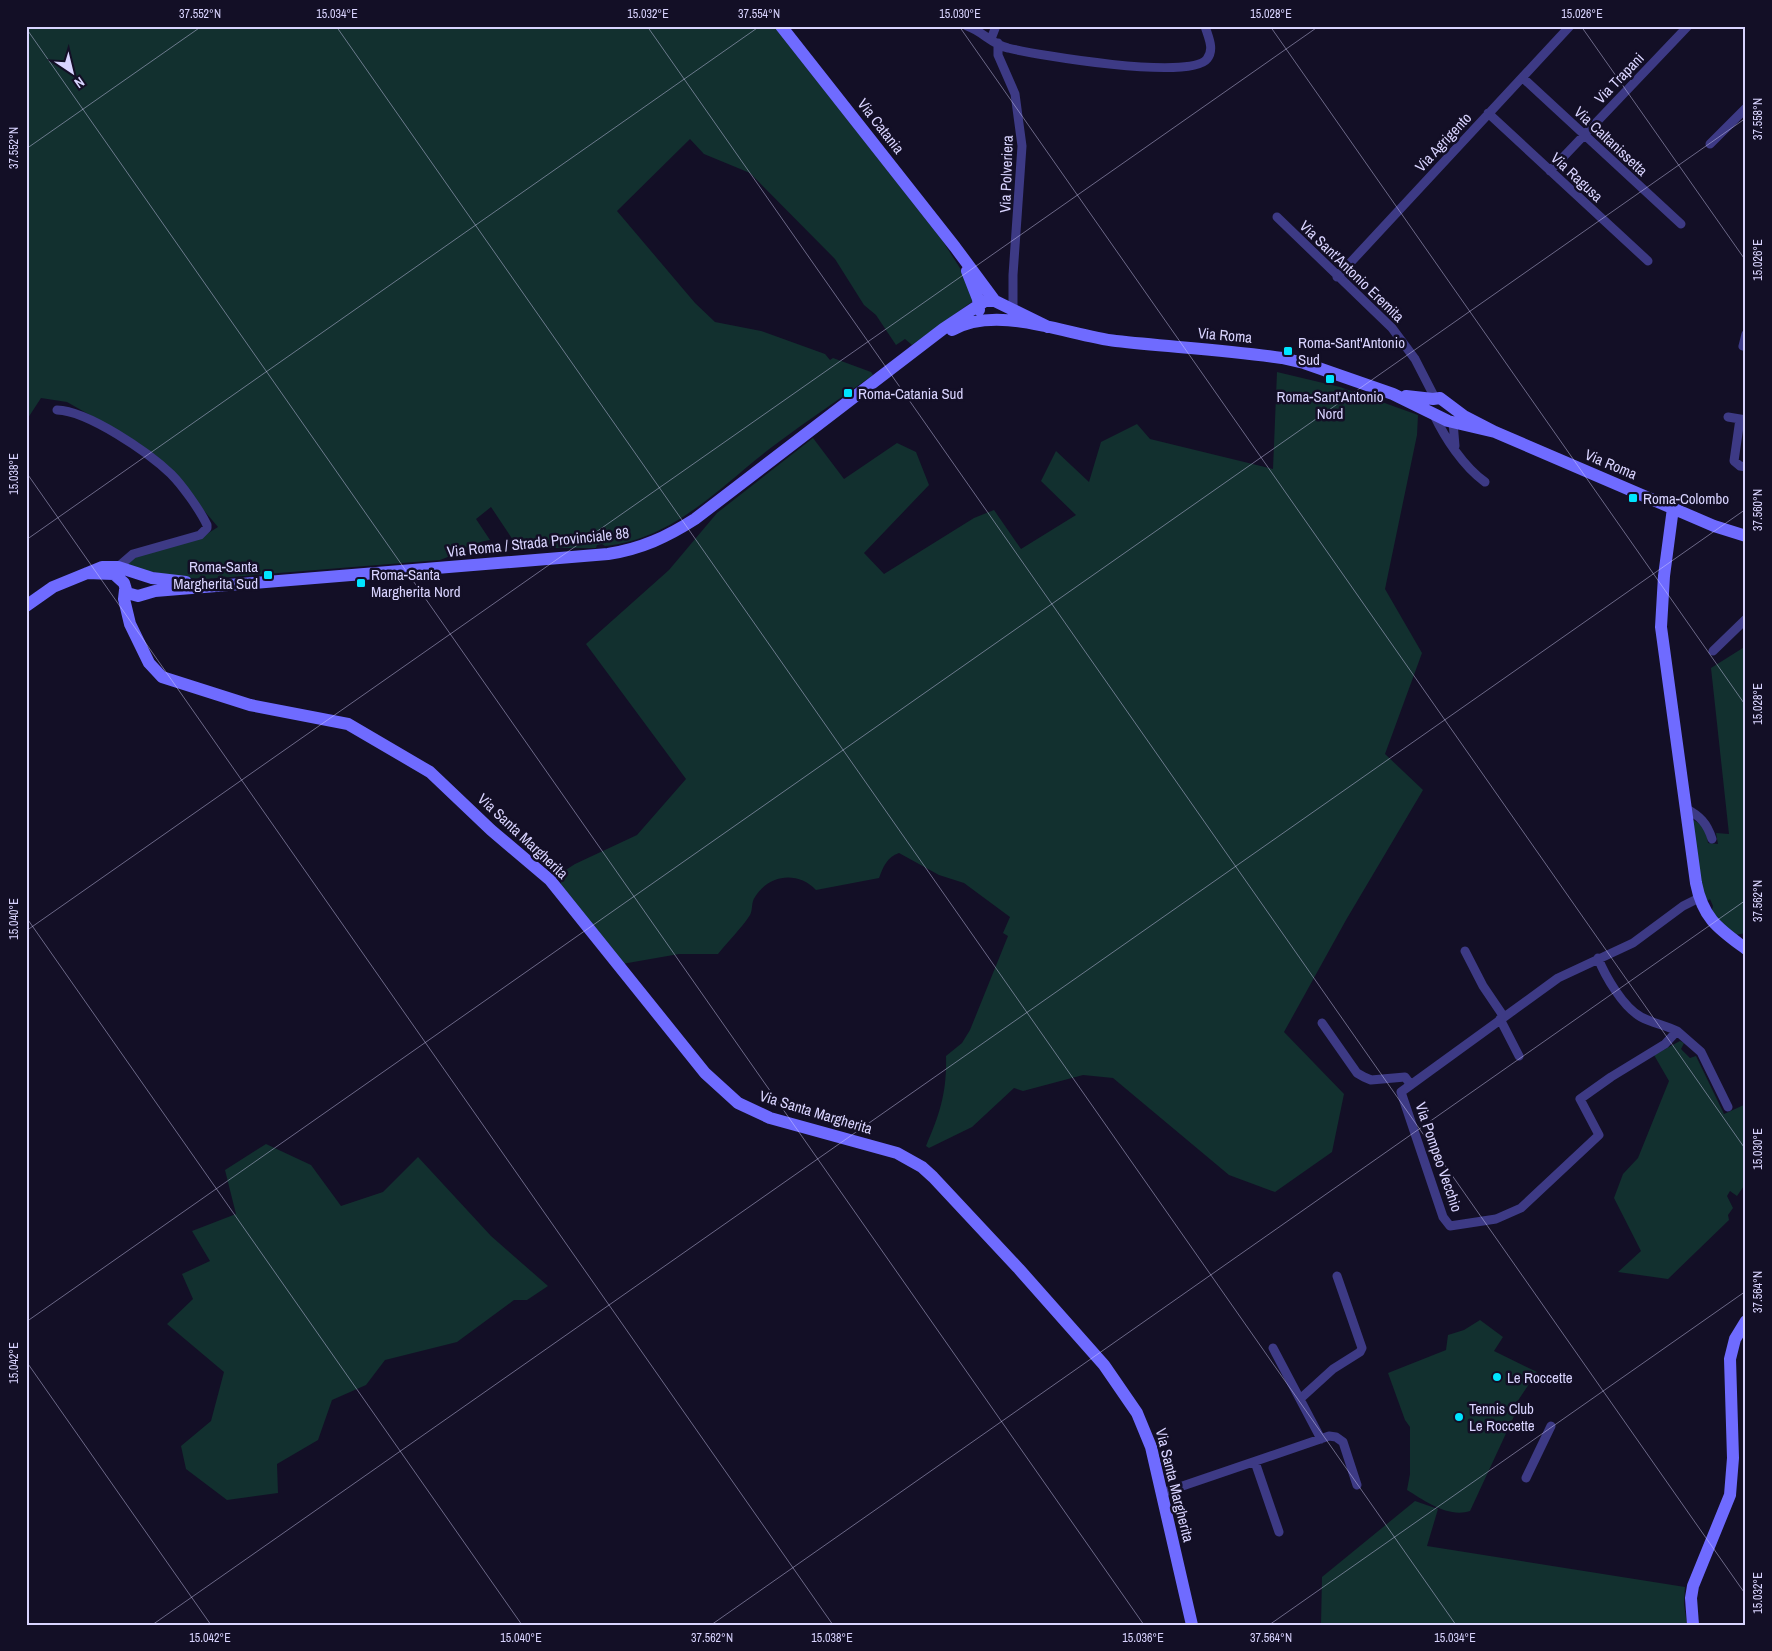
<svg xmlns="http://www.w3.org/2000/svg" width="1772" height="1651" font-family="'Archivo Narrow',sans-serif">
	<rect width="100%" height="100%" fill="#130f26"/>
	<path fill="#12302f" d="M26 26H774L942 240 967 279 973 301 912 345 905 339 896 345 876 315 864 305 835 259 750 173 704 154 690 139 617 211 695 303 715 322 761 331 825 354 830 360 833 358 871 372 873 375C841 398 808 420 776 444 722 484 676 539 605 546L602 544 597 545 596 548H530L515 543 491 507 476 519 490 540C471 542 458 554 440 560L206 579 183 578 123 566 136 556 199 539 218 527 171 472 139 443 67 402 41 398 26 421Z
		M1277 372 1340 387 1418 415 1417 435 1385 589 1422 653 1385 754 1423 790 1346 920 1284 1032 1344 1094 1332 1152 1275 1192 1229 1175 1113 1078 1083 1075 1023 1091 1014 1088 972 1127 929 1148 926 1146C940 1114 947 1092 946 1056L962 1043 970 1030 1008 936 1003 933 1010 917 964 883 939 875 899 853C887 857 883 867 879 878L816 890C798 871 769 874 755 897 751 902 753 910 750 915 741 929 728 941 718 954H679L622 964 561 885V873L575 864 637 835 686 779 586 644 669 570 717 513 813 438 844 479 897 443 916 452 929 485 864 553 884 574 974 518 994 510 1021 549 1076 515 1041 481 1056 451 1089 482 1101 442 1137 424 1150 439 1273 469Z
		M1746 646V933L1735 935 1718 920 1712 910 1713 906 1710 899 1707 901 1702 887 1691 819C1703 824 1706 830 1708 843L1718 844 1716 833 1729 834 1711 668Z
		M1680 1041 1684 1043 1681 1049 1690 1058 1696 1056 1724 1114 1746 1104V1183L1737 1196 1730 1191 1727 1196 1733 1208 1728 1215 1729 1220 1668 1279 1618 1272 1641 1251 1614 1198 1623 1174 1638 1158 1669 1081 1654 1055Z
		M266 1144 311 1165 341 1206 383 1192 418 1157 491 1236 548 1286 527 1300H514L457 1342 385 1360 366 1385 332 1400 318 1440 277 1464 278 1493 227 1500 186 1469 181 1446 211 1421 224 1372 167 1324 193 1299 182 1274 210 1261 192 1231 236 1214 225 1170Z
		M1480 1320 1503 1337 1494 1351 1537 1372 1511 1411 1515 1414 1470 1511C1448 1518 1425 1501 1407 1490L1410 1474V1427L1405 1420 1388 1373 1446 1350 1448 1335 1464 1330Z
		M1415 1501 1438 1509 1427 1546 1685 1587 1684 1604 1687 1625H1321L1322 1577Z"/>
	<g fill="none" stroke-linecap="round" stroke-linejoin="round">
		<path stroke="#3d3a85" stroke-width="9" d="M967 26C982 31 993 45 1008 48 1037 55 1190 81 1207 59 1215 49 1208 37 1205 26
			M991 39 996 26
			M998 43V55L1015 94 1022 146 1013 275V310
			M1523 78 1681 224
			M1488 113 1648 261
			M1710 144 1746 108
			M1550 171 1688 26
			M1277 217 1392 328 1415 359 1435 398
			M1337 277 1570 26
			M1746 334 1743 346 1746 347
			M57 410C88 411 148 452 171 474 182 485 200 510 207 525V528L200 535 133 554 118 567
			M1434 415C1445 438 1463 466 1485 482
			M1728 417 1746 420
			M1740 419 1734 461 1740 466 1746 467
			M1453 422 1455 446
			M1713 651 1746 619
			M1685 808C1700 816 1707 823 1712 839
			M1465 951 1483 986 1504 1017
			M1598 958C1605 976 1623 1007 1641 1017 1652 1023 1665 1025 1677 1031L1665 1044 1611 1077 1580 1099 1599 1135 1521 1208 1496 1219 1450 1226 1443 1217 1401 1092 1558 978 1633 943 1683 906 1699 898
			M1500 1019 1519 1056
			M1322 1023 1357 1073 1364 1077 1371 1080 1405 1077 1411 1085
			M1677 1031 1701 1052 1728 1107
			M1273 1348 1321 1439
			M1300 1399 1333 1369 1360 1352 1362 1348 1337 1276
			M1255 1462 1279 1532
			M1526 1478 1551 1426
			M1162 1493 1329 1436 1336 1437 1343 1442 1357 1485"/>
		<path stroke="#6f6bff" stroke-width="12" d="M781 26 955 247 995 301
			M967 271 978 299 979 310
			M952 330C998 304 1067 335 1116 341 1171 347 1227 350 1282 358L1304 363 1393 394 1448 421 1495 432
			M1406 396 1433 399 1440 398 1464 416 1495 432 1714 526 1746 536
			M1673 508 1664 576 1661 627 1696 883C1703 919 1719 929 1746 949
			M87 573 114 574 124 583 127 593 138 596 155 591 608 554C641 549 667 537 695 519L943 329 985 301H995L1048 327
			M125 590 124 599 130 624 149 663 162 677 250 705 348 724 430 772 491 830 550 880 705 1073 738 1103 770 1118 897 1153 922 1167 933 1177 1019 1269 1104 1365 1137 1413 1151 1447 1192 1625
			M26 606 53 587 102 567H118L152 578 186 582
			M1693 1625 1691 1598 1693 1586 1730 1495 1733 1458 1730 1359 1735 1339 1746 1321"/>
	</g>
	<path fill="none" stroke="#d9d4ff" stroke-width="1" stroke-opacity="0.45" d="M336 26 1456 1625M647 26 1746 1595M959 26 1746 1150M1270 26 1746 706M1581 26 1746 261M26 28 1144 1625M26 149 202 26M26 472 833 1625M26 540 760 26M26 917 522 1625M26 931 1319 26M26 1322 1746 118M26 1361 211 1625M152 1625 1746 509M711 1625 1746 900M1269 1625 1746 1291"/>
	<g fill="#00e5ff" stroke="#130f26" stroke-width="2">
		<rect x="1283" y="346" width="10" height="10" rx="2.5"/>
		<rect x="1325" y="374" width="10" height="10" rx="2.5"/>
		<rect x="843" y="388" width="10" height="10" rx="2.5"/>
		<rect x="1628" y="493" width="10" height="10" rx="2.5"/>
		<rect x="263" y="570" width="10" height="10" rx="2.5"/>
		<rect x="356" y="578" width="10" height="10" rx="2.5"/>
		<circle cx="1497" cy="1377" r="5"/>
		<circle cx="1459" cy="1417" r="5"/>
	</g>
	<g text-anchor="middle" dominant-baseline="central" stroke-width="5" stroke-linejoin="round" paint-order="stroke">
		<g font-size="15" fill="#d9d4ff" stroke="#130f26">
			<text transform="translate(1619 78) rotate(-46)">Via Trapani</text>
			<text transform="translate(881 126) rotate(52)">Via Catania</text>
			<text transform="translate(1611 141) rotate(43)">Via Caltanissetta</text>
			<text transform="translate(1443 142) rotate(-47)">Via Agrigento</text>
			<text transform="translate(1006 174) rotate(-88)">Via Polveriera</text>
			<text transform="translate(1577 177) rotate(43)">Via Ragusa</text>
			<text transform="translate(1352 271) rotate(44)">Via Sant'Antonio Eremita</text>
			<text transform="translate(1225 335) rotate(5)">Via Roma</text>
			<text transform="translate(1611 464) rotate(23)">Via Roma</text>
			<text transform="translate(538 542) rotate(-6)">Via Roma / Strada Provinciale 88</text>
			<text transform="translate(523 836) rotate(43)">Via Santa Margherita</text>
			<text transform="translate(816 1112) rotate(17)">Via Santa Margherita</text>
			<text transform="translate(1439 1157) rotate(71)">Via Pompeo Vecchio</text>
			<text transform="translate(1175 1485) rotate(76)">Via Santa Margherita</text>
		</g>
		<g font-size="15" fill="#d9d4ff" stroke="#130f26" text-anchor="start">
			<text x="1298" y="342">Roma-Sant'Antonio<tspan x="1298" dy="17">Sud</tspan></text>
			<text x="858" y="393">Roma-Catania Sud</text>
			<text x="1330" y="396" text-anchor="middle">Roma-Sant'Antonio<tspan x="1330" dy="17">Nord</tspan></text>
			<text x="1643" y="498">Roma-Colombo</text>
			<text x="258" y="566" text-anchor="end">Roma-Santa<tspan x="258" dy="17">Margherita Sud</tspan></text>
			<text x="371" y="574">Roma-Santa<tspan x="371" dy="17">Margherita Nord</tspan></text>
			<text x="1507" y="1377">Le Roccette</text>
			<text x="1469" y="1408">Tennis Club<tspan x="1469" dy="17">Le Roccette</tspan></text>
		</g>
	</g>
	<rect width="1772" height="1651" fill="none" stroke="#130f26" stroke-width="55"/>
	<g transform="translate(72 72) rotate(145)" stroke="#130f26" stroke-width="4" paint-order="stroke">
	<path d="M0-4L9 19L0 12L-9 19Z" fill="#d9d4ff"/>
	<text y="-8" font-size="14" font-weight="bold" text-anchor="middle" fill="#d9d4ff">N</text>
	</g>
	<rect x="28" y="28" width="1716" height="1596" fill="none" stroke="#d9d4ff" stroke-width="2"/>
	<g font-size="12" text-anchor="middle" fill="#d9d4ff">
		<text x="200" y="18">37.552°N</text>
		<text x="337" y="18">15.034°E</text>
		<text x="648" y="18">15.032°E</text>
		<text x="759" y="18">37.554°N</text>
		<text x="960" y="18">15.030°E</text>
		<text x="1271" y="18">15.028°E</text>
		<text x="1582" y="18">15.026°E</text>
		<text transform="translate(1758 119) rotate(-90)" y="4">37.558°N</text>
		<text transform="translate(14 148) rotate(-90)" y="4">37.552°N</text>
		<text transform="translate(1758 260) rotate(-90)" y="4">15.026°E</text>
		<text transform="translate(14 474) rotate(-90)" y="4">15.038°E</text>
		<text transform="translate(1758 510) rotate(-90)" y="4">37.560°N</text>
		<text transform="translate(1758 704) rotate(-90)" y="4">15.028°E</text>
		<text transform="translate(1758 901) rotate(-90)" y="4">37.562°N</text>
		<text transform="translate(14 919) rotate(-90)" y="4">15.040°E</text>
		<text transform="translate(1758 1149) rotate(-90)" y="4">15.030°E</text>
		<text transform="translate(1758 1292) rotate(-90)" y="4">37.564°N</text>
		<text transform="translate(14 1363) rotate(-90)" y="4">15.042°E</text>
		<text transform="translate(1758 1593) rotate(-90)" y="4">15.032°E</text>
		<text x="210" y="1642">15.042°E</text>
		<text x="521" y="1642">15.040°E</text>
		<text x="712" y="1642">37.562°N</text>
		<text x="832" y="1642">15.038°E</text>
		<text x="1143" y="1642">15.036°E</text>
		<text x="1271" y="1642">37.564°N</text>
		<text x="1455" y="1642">15.034°E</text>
	</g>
</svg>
